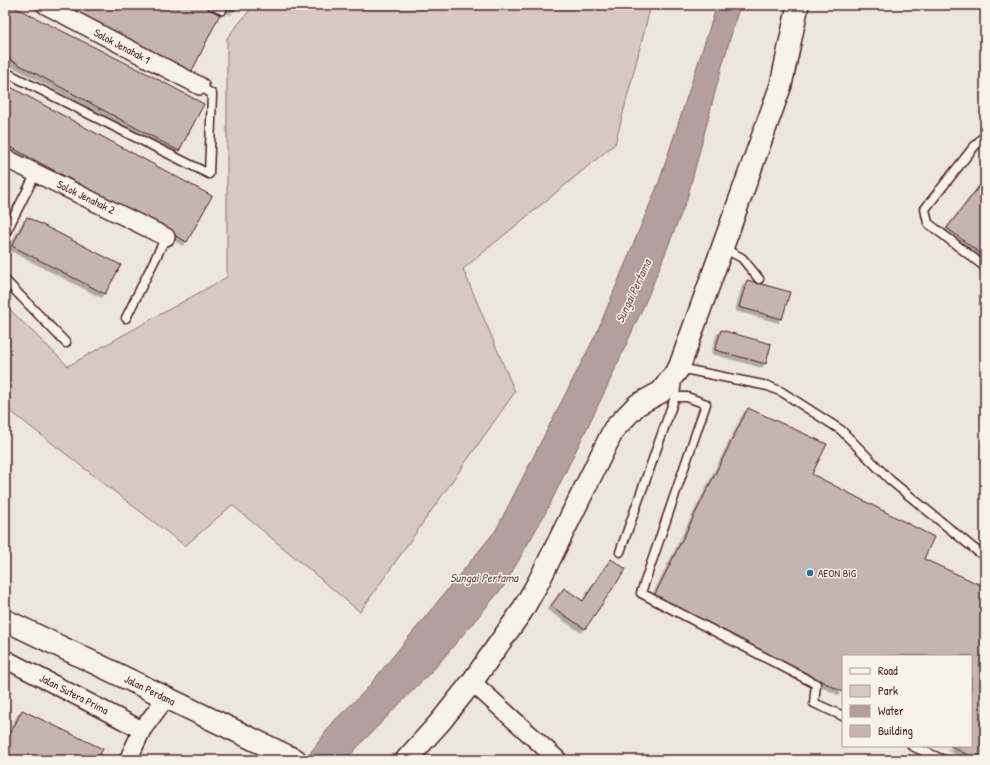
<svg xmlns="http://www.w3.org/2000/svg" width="990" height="765" font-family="'Patrick Hand',sans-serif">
	<defs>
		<filter id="shadow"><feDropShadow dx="-3.5" dy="3.5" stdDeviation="0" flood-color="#0004"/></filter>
	</defs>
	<rect width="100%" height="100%" fill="#ece6dd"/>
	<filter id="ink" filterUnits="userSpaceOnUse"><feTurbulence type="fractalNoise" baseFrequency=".025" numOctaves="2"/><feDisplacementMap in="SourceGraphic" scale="8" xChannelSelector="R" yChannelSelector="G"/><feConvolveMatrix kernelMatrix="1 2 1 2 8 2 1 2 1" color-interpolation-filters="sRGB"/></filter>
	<g filter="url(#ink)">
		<path fill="#d5c9c2" stroke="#907476" d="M254 5H651L615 144 463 269 515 392 360 612 232 505 185 546 5 407V305L68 366 227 277V38Z"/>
		<path fill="#b39f9d" stroke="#896c6f" d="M717 5H740L722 66 687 199 649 294 606 389 546 512 504 586 435 668 363 741 346 760H305L334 721 364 692 496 530 597 332 659 182Z"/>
		<path fill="#c4b5b0" stroke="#4a1f2b" filter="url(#shadow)" d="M5 5H10L150 75 204 104 179 151 5 57Z
			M50 5H202L220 14 190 75Z
			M222 5H237L234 11Z
			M5 84 212 196 187 242 5 144Z
			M985 179V257L947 228Z
			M27 217 121 265 105 294 12 246Z
			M747 280 790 292 782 319 739 307Z
			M721 330 771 344 766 364 715 350Z
			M748 408 827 444 812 474 934 537 924 559 985 587V760H978L950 746H971V656H843V692L654 596Z
			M611 559 626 569 585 629 551 606 564 588 583 601Z
			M22 710 103 749 97 760H5V745Z"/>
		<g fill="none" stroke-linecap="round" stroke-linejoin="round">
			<defs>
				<path id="service" d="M212 5 222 10
					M5 72 209 174 212 94 200 86
					M985 135 973 148 925 209 928 223 985 267
					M5 234 36 173
					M723 248 742 258 759 279
					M5 280 66 343
					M126 318 166 237
					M679 368 768 386 782 392 841 430 890 480 977 551 985 556
					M675 397H687L706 404 641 593 816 684 814 703 843 716
					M620 552 675 397 677 379
					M912 746 944 760"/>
				<path id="minor" d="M45 5 200 86
					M5 158 166 237
					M5 659 142 730
					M472 682 558 760
					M128 760 142 730 166 698"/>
				<path id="tertiary" d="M5 620 296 760
					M406 760 441 721 472 682 522 611 539 581 614 429 637 405 661 392 679 368 781 85 798 5"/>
			</defs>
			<use href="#service" stroke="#4a1f2b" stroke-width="11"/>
			<use href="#minor" stroke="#4a1f2b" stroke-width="20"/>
			<use href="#tertiary" stroke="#4a1f2b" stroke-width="24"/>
			<use href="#service" stroke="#f7f3e8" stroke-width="8"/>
			<use href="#minor" stroke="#f7f3e8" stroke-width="17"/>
			<use href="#tertiary" stroke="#f7f3e8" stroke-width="21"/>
		</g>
	</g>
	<circle fill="#1f6fb2" stroke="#f7f3e8" stroke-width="1.5" cx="810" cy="573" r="4"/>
	<g text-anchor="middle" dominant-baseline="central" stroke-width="3" stroke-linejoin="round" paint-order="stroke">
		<g font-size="11" fill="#4a1f2b" stroke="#f7f3e8">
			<text transform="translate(122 46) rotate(28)">Solok Jenahak 1</text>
			<text transform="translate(86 197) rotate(26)">Solok Jenahak 2</text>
			<text transform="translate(150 690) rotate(26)">Jalan Perdana</text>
			<text transform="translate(74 694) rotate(27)">Jalan Sutera Prima</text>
		</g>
		<g font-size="11" fill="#4a1f2b" stroke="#f7f3e8" text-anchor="start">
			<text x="818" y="573">AEON BiG</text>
		</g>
		<g font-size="12" font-style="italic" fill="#6f4c53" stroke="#f7f3e8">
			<text transform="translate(633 291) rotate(-65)">Sungai Pertama</text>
			<text x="484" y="577">Sungai Pertama</text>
		</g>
	</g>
	<rect width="990" height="765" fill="none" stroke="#f7f3e8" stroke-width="20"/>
	<rect x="10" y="10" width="970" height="745" fill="none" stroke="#4a1f2b" stroke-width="1.5" filter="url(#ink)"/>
	<rect x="842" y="655" width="130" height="92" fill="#f7f3e8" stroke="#b29e9c"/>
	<rect x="850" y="668" width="20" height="6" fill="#f7f3e8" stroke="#b29e9c"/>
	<text x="878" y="675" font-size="12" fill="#4a1f2b">Road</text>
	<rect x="850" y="685" width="20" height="12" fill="#d5c9c2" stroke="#b29e9c"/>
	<text x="878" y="695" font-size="12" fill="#4a1f2b">Park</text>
	<rect x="850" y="705" width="20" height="12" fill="#b39f9d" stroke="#b29e9c"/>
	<text x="878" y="715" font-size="12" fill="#4a1f2b">Water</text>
	<rect x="850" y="725" width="20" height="12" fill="#c4b5b0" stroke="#b29e9c"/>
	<text x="878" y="735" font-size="12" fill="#4a1f2b">Building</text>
</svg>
